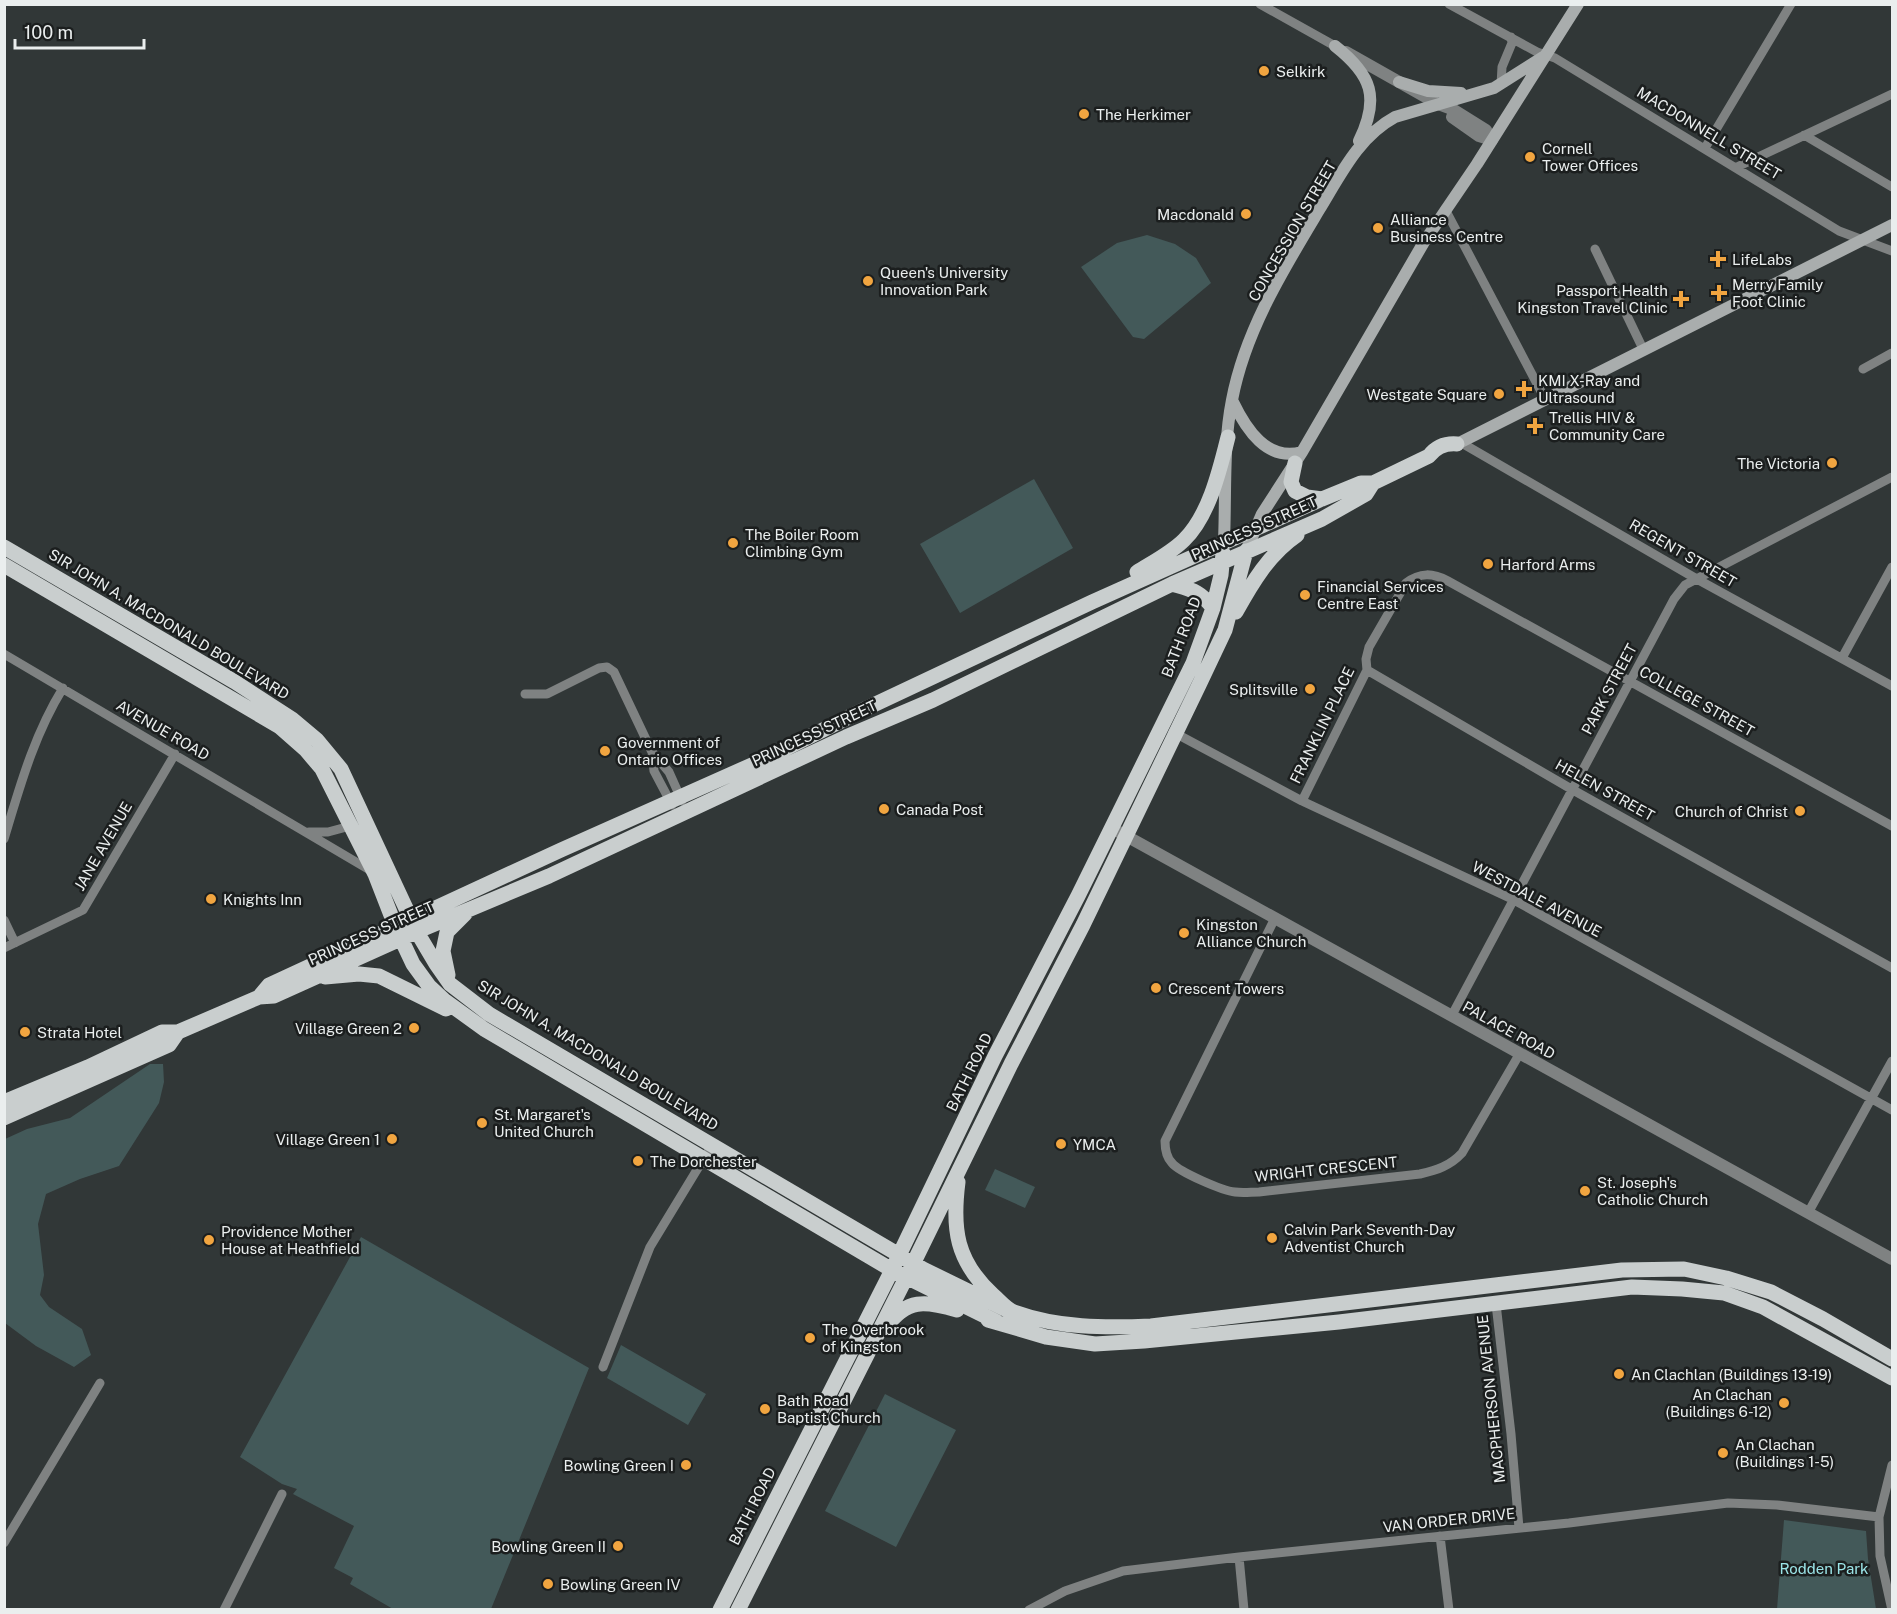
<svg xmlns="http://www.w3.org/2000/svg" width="1897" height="1614" font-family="'Public Sans',sans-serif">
	<rect width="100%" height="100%" fill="#313737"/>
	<path fill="#435959" d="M1147 235 1175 244 1196 258 1211 283 1144 339 1133 337 1081 267 1117 243Z
		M1034 479 1073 548 960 613 920 544Z
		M150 1064H163L164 1082 159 1103 119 1166 80 1179 46 1194 38 1224 44 1275 40 1295 49 1307 82 1329 91 1355 74 1367 36 1346 5 1323V1139L27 1129 70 1118Z
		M995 1169 1035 1187 1025 1208 985 1190Z
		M361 1237 589 1368 491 1609H393L350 1584 353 1578 334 1568 354 1526 293 1494 297 1489 282 1484 240 1457Z
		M621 1345 706 1394 688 1425 607 1378Z
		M885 1394 956 1430 896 1547 825 1511Z
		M1784 1520 1866 1531 1868 1559 1876 1609H1777Z"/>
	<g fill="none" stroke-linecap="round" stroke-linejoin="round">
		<path stroke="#7f8282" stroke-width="9" d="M1260 4 1335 46
			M1449 4 1537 52 1555 58 1839 231 1892 251
			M1501 85 1502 67 1512 43 1511 37
			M1804 135 1892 187
			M1705 148 1791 4
			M1737 167 1892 94
			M1445 209 1545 399
			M1595 249 1644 351
			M1863 369 1892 353
			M1460 442 1695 578 1892 686
			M4 654 373 872
			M1842 658 1892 567
			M1367 670 1573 790 1892 968
			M525 694H547L599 668 607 667 614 672 652 752 669 772 682 801
			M1173 732 1302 801 1514 900 1892 1110
			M652 752 654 771 672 805
			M1302 801 1367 670 1366 659 1369 647 1406 583C1420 572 1433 573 1448 581L1892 826
			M309 832H328L354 825
			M4 839C20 786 34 735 63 688
			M1275 918 1165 1141C1165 1149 1166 1157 1172 1163 1179 1172 1223 1191 1235 1192 1243 1193 1251 1192 1259 1192L1420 1174C1437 1170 1450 1166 1462 1153L1520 1053
			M4 920 15 943
			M4 948 83 910 175 754
			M1452 1015 1674 599 1685 585 1892 477
			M1808 1213 1892 1061
			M1496 1304 1511 1434 1519 1528
			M603 1367 650 1247 712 1145
			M1440 1536 1449 1610
			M4 1543 100 1383
			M1239 1557 1244 1610
			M224 1610 282 1494
			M1029 1610 1065 1591 1123 1571 1239 1557 1569 1523 1728 1503 1777 1505 1879 1517
			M1892 1610 1880 1556 1879 1517 1892 1465"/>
		<path stroke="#7f8282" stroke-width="12" d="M1346 52 1438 104 1454 110 1486 130 1492 140
			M1452 117 1479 136 1492 140
			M1119 832 1892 1259"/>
		<path stroke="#a9adad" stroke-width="12" d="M1335 46C1372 75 1380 98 1359 141
			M1399 82 1428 91 1461 93
			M1233 402C1246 429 1267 462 1302 452
			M1457 444 1892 225
			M1224 541C1226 495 1223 445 1232 400 1245 331 1283 270 1319 210 1340 176 1358 137 1395 117L1494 88 1543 57
			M1246 551 1262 514 1302 452 1424 242 1477 164 1578 4"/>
		<path stroke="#c9cece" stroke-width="15" d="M1295 463 1291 482 1295 491 1307 497 1322 499
			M4 547 235 682 292 719 317 740 341 769 417 932 436 964 450 984 489 1014 923 1269 1011 1312
			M4 565 280 727 305 749 322 769 375 874 396 928 413 964 429 986 444 1000 484 1029 892 1270 997 1322
			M1137 572C1153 562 1171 553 1184 540 1209 516 1220 469 1228 437
			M1172 584C1192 590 1200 591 1213 608
			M1236 612C1252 583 1269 554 1297 535
			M448 975 443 951 447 932 465 914
			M325 977 359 974 379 976 446 1009
			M259 997 269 985 561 850 763 760 867 708 1092 602 1322 499 1361 483H1373L1429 456C1436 447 1445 443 1457 444
			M4 1102 88 1067 162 1032H178L259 997 274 996 425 928 549 876 846 737 933 700 1172 584 1322 519 1366 494 1373 483
			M4 1118 169 1045 178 1032
			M958 1182C952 1229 956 1261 993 1295 999 1300 1006 1309 1014 1312 1058 1328 1105 1328 1151 1326L1622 1270 1684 1269 1726 1278 1771 1292 1823 1319 1892 1359
			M988 1320 1046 1337 1095 1344 1144 1341 1339 1322 1632 1287 1682 1289 1724 1293 1763 1307 1892 1378
			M886 1327C907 1298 925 1301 957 1310
			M720 1610 892 1270 995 1056 1078 896 1193 663 1213 608 1221 575 1223 553
			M738 1610 914 1262 1011 1064 1083 925 1199 685 1225 630 1246 551"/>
	</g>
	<g fill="#f1a540" stroke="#1b1e1e" stroke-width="2">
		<circle cx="1264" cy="71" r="6"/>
		<circle cx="1084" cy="114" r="6"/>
		<circle cx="1530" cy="157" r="6"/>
		<circle cx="1246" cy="214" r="6"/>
		<circle cx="1378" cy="228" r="6"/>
		<path d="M1715 250h6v6h6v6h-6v6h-6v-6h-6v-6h6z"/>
		<circle cx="868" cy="281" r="6"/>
		<path d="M1716 284h6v6h6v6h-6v6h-6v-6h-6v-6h6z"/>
		<path d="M1678 290h6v6h6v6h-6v6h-6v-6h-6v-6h6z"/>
		<path d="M1521 380h6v6h6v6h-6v6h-6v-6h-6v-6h6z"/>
		<circle cx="1499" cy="394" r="6"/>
		<path d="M1532 417h6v6h6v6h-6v6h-6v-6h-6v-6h6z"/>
		<circle cx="1832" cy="463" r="6"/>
		<circle cx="733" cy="543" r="6"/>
		<circle cx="1488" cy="564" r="6"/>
		<circle cx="1305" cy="595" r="6"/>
		<circle cx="1310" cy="689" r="6"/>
		<circle cx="605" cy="751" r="6"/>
		<circle cx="884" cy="809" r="6"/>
		<circle cx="1800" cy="811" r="6"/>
		<circle cx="211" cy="899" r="6"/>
		<circle cx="1184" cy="933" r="6"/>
		<circle cx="1156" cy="988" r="6"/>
		<circle cx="414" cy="1028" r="6"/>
		<circle cx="25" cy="1032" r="6"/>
		<circle cx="482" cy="1123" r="6"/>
		<circle cx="392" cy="1139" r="6"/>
		<circle cx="1061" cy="1144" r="6"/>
		<circle cx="638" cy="1161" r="6"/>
		<circle cx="1585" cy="1191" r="6"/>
		<circle cx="1272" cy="1238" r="6"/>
		<circle cx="209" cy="1240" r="6"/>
		<circle cx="810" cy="1338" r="6"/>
		<circle cx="1619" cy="1374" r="6"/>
		<circle cx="1784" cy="1403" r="6"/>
		<circle cx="765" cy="1409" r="6"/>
		<circle cx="1723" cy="1453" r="6"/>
		<circle cx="686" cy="1465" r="6"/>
		<circle cx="618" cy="1546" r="6"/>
		<circle cx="548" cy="1584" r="6"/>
	</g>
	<g text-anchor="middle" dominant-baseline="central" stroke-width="5" stroke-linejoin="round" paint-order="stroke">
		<g font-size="15" fill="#eaeeee" stroke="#1b1e1e" text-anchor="start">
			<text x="1276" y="71">Selkirk</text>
			<text x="1096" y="114">The Herkimer</text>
			<text x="1542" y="148">Cornell<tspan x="1542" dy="17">Tower Offices</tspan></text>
			<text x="1234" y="214" text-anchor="end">Macdonald</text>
			<text x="1390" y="219">Alliance<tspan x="1390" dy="17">Business Centre</tspan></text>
			<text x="1732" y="259">LifeLabs</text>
			<text x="880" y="272">Queen's University<tspan x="880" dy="17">Innovation Park</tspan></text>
			<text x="1732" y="284">Merry Family<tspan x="1732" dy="17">Foot Clinic</tspan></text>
			<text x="1668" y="290" text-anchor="end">Passport Health<tspan x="1668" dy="17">Kingston Travel Clinic</tspan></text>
			<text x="1538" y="380">KMI X-Ray and<tspan x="1538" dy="17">Ultrasound</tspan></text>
			<text x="1487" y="394" text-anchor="end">Westgate Square</text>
			<text x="1549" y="417">Trellis HIV &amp;<tspan x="1549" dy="17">Community Care</tspan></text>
			<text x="1820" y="463" text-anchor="end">The Victoria</text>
			<text x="745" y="534">The Boiler Room<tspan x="745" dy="17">Climbing Gym</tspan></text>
			<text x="1500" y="564">Harford Arms</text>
			<text x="1317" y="586">Financial Services<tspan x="1317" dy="17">Centre East</tspan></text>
			<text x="1298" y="689" text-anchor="end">Splitsville</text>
			<text x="617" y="742">Government of<tspan x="617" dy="17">Ontario Offices</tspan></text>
			<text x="896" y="809">Canada Post</text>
			<text x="1788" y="811" text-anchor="end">Church of Christ</text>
			<text x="223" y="899">Knights Inn</text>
			<text x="1196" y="924">Kingston<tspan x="1196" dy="17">Alliance Church</tspan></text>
			<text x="1168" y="988">Crescent Towers</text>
			<text x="402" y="1028" text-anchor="end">Village Green 2</text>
			<text x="37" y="1032">Strata Hotel</text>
			<text x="494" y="1114">St. Margaret's<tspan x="494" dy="17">United Church</tspan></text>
			<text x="380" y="1139" text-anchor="end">Village Green 1</text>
			<text x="1073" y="1144">YMCA</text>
			<text x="650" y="1161">The Dorchester</text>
			<text x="1597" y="1182">St. Joseph's<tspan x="1597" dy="17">Catholic Church</tspan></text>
			<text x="1284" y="1229">Calvin Park Seventh-Day<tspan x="1284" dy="17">Adventist Church</tspan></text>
			<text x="221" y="1231">Providence Mother<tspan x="221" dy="17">House at Heathfield</tspan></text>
			<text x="822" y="1329">The Overbrook<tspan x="822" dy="17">of Kingston</tspan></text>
			<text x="1631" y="1374">An Clachlan (Buildings 13-19)</text>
			<text x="1772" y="1394" text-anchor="end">An Clachan<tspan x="1772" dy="17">(Buildings 6-12)</tspan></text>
			<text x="777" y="1400">Bath Road<tspan x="777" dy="17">Baptist Church</tspan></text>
			<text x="1735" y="1444">An Clachan<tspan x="1735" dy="17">(Buildings 1-5)</tspan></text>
			<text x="674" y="1465" text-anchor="end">Bowling Green I</text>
			<text x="606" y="1546" text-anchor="end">Bowling Green II</text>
			<text x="560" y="1584">Bowling Green IV</text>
		</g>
		<g font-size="15" fill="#eaeeee" stroke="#1b1e1e">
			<text transform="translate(1709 133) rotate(31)">MACDONNELL STREET</text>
			<text transform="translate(1292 231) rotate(-60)">CONCESSION STREET</text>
			<text transform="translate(1254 528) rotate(-24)">PRINCESS STREET</text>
			<text transform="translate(1683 553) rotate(30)">REGENT STREET</text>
			<text transform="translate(169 624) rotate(31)">SIR JOHN A. MACDONALD BOULEVARD</text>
			<text transform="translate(1181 637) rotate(-69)">BATH ROAD</text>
			<text transform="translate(1609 689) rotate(-62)">PARK STREET</text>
			<text transform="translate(1697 701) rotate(29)">COLLEGE STREET</text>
			<text transform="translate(1322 725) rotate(-64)">FRANKLIN PLACE</text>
			<text transform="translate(163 730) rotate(30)">AVENUE ROAD</text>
			<text transform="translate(814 733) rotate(-25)">PRINCESS STREET</text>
			<text transform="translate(1605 790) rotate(29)">HELEN STREET</text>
			<text transform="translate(103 846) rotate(-60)">JANE AVENUE</text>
			<text transform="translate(1537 899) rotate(28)">WESTDALE AVENUE</text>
			<text transform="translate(371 933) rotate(-24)">PRINCESS STREET</text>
			<text transform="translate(1509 1030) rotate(29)">PALACE ROAD</text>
			<text transform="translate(598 1055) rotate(31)">SIR JOHN A. MACDONALD BOULEVARD</text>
			<text transform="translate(969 1072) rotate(-64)">BATH ROAD</text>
			<text transform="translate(1326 1169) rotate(-6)">WRIGHT CRESCENT</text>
			<text transform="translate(1491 1399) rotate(-96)">MACPHERSON AVENUE</text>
			<text transform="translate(752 1506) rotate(-63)">BATH ROAD</text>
			<text transform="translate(1449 1520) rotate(-6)">VAN ORDER DRIVE</text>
		</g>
		<g font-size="15" fill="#9be4e7" stroke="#1b1e1e">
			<text x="1824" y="1568">Rodden Park</text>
		</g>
	</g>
	<rect width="1897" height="1614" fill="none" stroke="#eaeeee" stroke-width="12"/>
	<path d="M15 39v9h129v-9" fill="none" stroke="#eaeeee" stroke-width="3"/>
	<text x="24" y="39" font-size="18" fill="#eaeeee" stroke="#1b1e1e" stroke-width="4.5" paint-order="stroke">100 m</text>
</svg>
